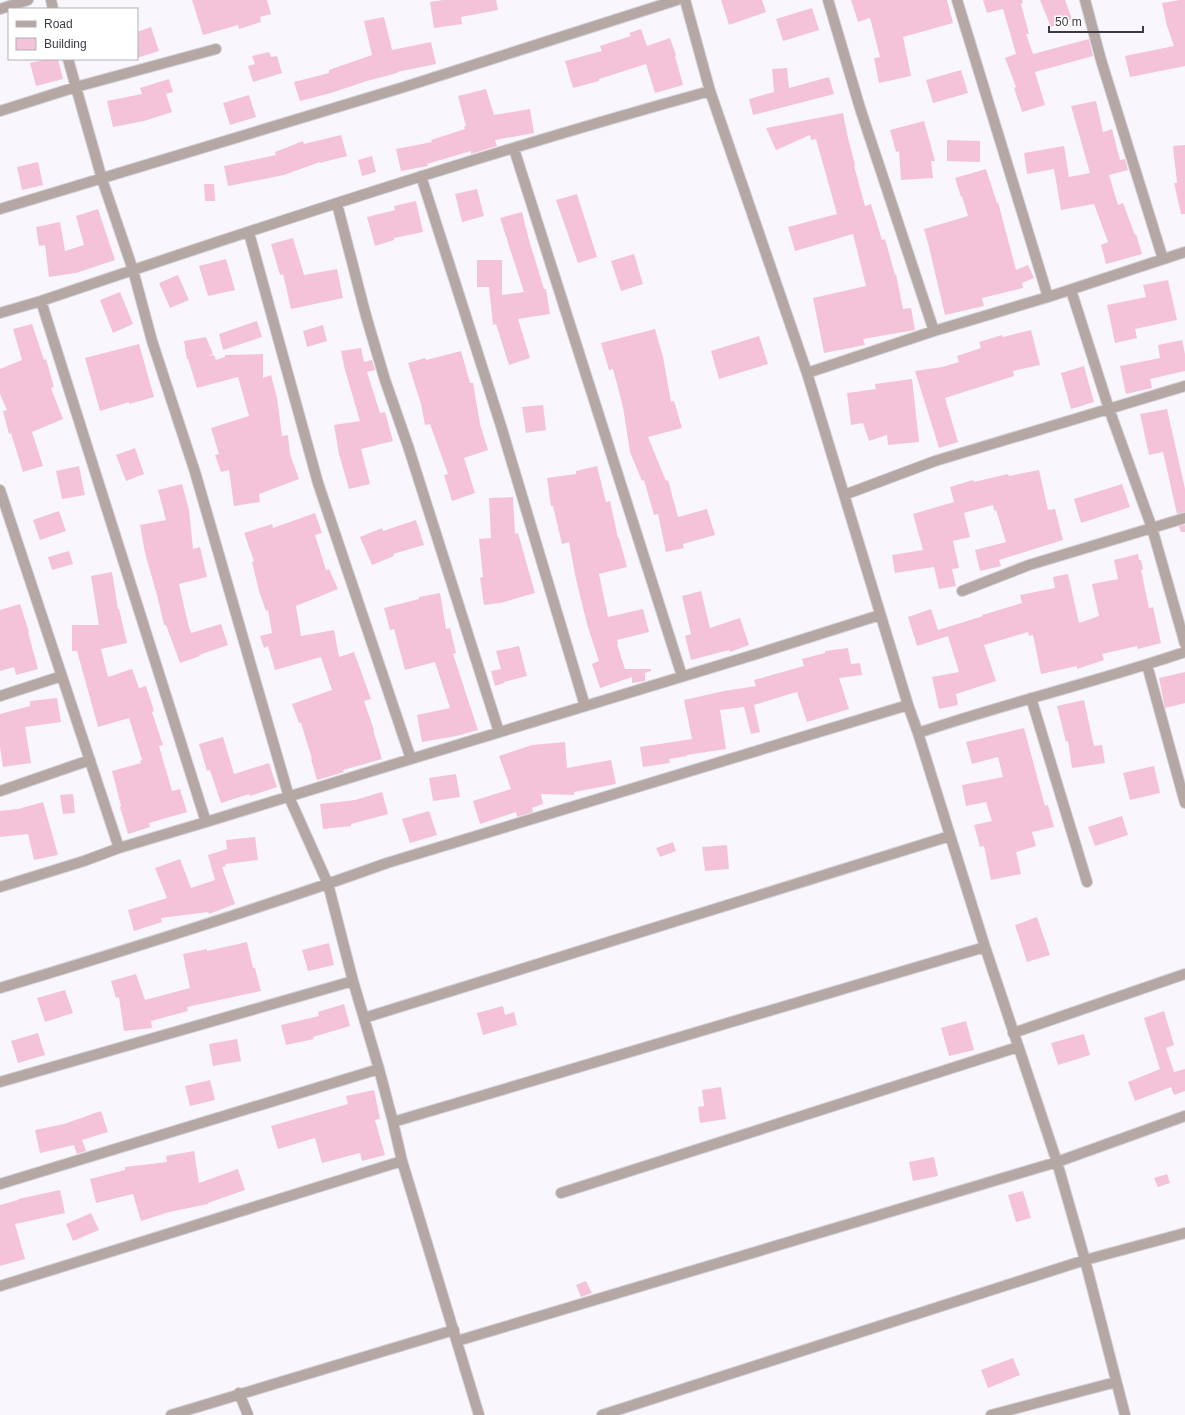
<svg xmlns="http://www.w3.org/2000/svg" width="1185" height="1415" font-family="Arial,sans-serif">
	<rect width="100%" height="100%" fill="#f9f7fd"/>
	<path fill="#f5c3d8" d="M192 0H267L271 14 260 17 261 22 239 29 238 25 203 35Z
		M443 0H496L498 10 461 17 462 24 434 28 430 2Z
		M721 0H762L766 12 729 25Z
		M851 0H947L953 23 903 37 911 76 879 83 874 58 880 57 870 18 858 22Z
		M983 0H1022L1023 3 1021 4 1029 34H1026L1033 54 1089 39 1093 56 1035 72 1045 105 1022 112 1014 88 1016 87 1005 58 1016 54 1003 9 987 13Z
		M1040 0H1065L1072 19 1051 27Z
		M1180 0H1185V66L1130 77 1125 56 1174 46 1167 26 1162 3Z
		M812 8 819 30 783 41 776 19Z
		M384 17 392 50 431 42 436 64 397 72V73L367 81 331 93 300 101 294 82 329 73V70L372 55 364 21Z
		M151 27 159 51 137 58V32Z
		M641 29 647 46 670 38 676 55 675 56 683 85 655 93 646 64 599 79V81L573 88 565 61 602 51 600 46 631 36 629 33Z
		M269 52 271 57 277 56 282 73 253 82 248 66 255 64 252 56Z
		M48 59H58L63 79 36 86 30 63Z
		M787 68 789 88 829 77 834 94 753 115 749 99 774 92 772 69Z
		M961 70 968 93 933 103 926 80Z
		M169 79 173 92 166 94 172 112 144 121 113 127 107 101 142 94 140 88Z
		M486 89 494 115 530 109 534 133 495 140 497 146 471 154V151L427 164 428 166 401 171 396 149 432 142 431 140 465 129 464 126H466L458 96Z
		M249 95 256 117 230 125 223 103Z
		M1096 101 1103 132 1112 129 1120 160 1125 159 1128 170 1109 175 1118 205 1123 203 1135 235 1136 234 1142 254 1106 264 1101 245 1108 242 1094 204 1061 210 1054 169 1027 174 1024 153 1064 146 1069 177 1090 173 1071 106Z
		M843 113 848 138 855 165 854 166 865 206 871 204 882 240 885 239 895 275 896 274 903 309 911 308 915 330 863 339 865 345 824 353 813 298 866 286 853 234 795 251 788 227 837 214 816 139 811 140 810 135 776 150 766 128Z
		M924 121 935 161H931L933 178 901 180 899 151 896 152 890 130Z
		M341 135 347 156 320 163V162L284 175 228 186 224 166 276 155 275 152 303 141 304 144Z
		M947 140 980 141V162L947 161Z
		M1185 145V214H1181L1174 183H1177L1173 146Z
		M372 156 376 172 362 176 358 160Z
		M38 162 43 185 22 190 17 167Z
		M986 169 997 203 998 202 1016 270 1028 265 1034 278 1022 283 1023 288 982 298 984 306 945 315 929 247 924 229 968 216 962 196 961 197 955 178Z
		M204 184H214L215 201H205Z
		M477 189 484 216 462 222 455 194Z
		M577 194 597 257 578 263 556 200Z
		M416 201 423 232 394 238V240L375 246 367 217 395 210 394 206Z
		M98 209 115 260 76 273 49 277 45 245 39 246 36 227 60 222 65 251 84 245 76 216Z
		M522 212 529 240 544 289H546L550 314 518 319 530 358 509 365 496 324 493 325 489 287H477V260H502V295L524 292 500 218Z
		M293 238 304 275 337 269 343 298 291 309 283 274 280 275 271 244Z
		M634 254 643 284 621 291 611 261Z
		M226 259 235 290 208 296 199 266Z
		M178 275 189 300 170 308 159 283Z
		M1168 280 1177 320 1135 329 1137 338 1115 343 1107 305 1146 297 1143 285Z
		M120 292 133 324 113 333 100 300Z
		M257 321 262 337 223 350 219 334Z
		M32 324 44 360 46 359 54 387 51 388 63 419 32 432 43 466 23 472 11 433 9 434 3 411 7 410 0 394V369L22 360 13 329Z
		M323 325 327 341 307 347 303 331Z
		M655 329 663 357 671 402 674 401 682 428 648 437 666 481 668 480 678 517 707 509 715 535 683 544 684 548 666 552 658 514 654 515 644 480 642 481 630 452 623 407 613 369 609 370 601 343Z
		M1031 330 1040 365 1013 371 1014 376 945 398 958 442 939 448 915 371 942 367 959 362 957 356 981 348 979 342 1002 335 1003 337Z
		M759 336 768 364 719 379 711 351Z
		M206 337 213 354 208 356 214 355 216 360 225 357V355L263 354V378L271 375 277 398 282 436 288 435 290 454 299 479 259 494 260 502 234 506 229 470 221 472 215 455 219 454 211 428 249 416 238 377 197 388 188 359H187L184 341Z
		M1182 340 1185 354V371L1150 379 1152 388 1126 394 1120 366 1160 358 1158 345Z
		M139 344 154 397 129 404V402L100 411 85 358Z
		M361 348 364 362 372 360 375 370 367 372 380 413 385 412 393 441 361 449 370 484 349 489 339 454 334 425 360 421 345 370 341 351Z
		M461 351 470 383H473L480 424 488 450 464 458 475 493 452 501 444 475 448 474 430 424 425 425 421 404 408 363 425 358 426 360Z
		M1084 366 1094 402 1071 409 1061 373Z
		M912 379 919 442 888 445 887 435 869 441 863 423 851 425 847 393 876 389 875 384Z
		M543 405 546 430 526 433 522 407Z
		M1167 409 1185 489V512L1177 514 1163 452 1149 455 1140 414Z
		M135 448 144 474 126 481 116 455Z
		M79 466 85 495 62 499 56 471Z
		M597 466 606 502 610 501 618 538H619L627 567 599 574 608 617 643 609 649 632 617 640 618 644H617L625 669H651V671L645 673V681L632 683V677L600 688 592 664 599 661 587 624 576 579 569 542 562 544 553 506H551L547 478 576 474V471Z
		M1039 470 1048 510 1055 509 1063 540 999 560 1001 566 980 571 975 550 1006 542 996 510 994 511 993 505 964 513 970 537 953 541 959 568 952 569 956 586 939 589 934 567 895 573 892 555 923 550 913 514 954 502 950 487 973 480 974 482 1008 474 1009 476Z
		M182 484 189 510 193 549 200 547 207 577 179 584 188 624 191 633 221 624 228 645 199 655 200 656 180 663 166 625H164L157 595 145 553 140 525 166 520 158 490Z
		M1122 484 1130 507 1081 523 1074 499Z
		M513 497 515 534 518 533 535 593 500 603 484 605 480 578 483 577 479 539 491 538 489 498Z
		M59 511 66 531 40 540 33 520Z
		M315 513 322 533 315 535 326 570 329 569 338 589 296 606 301 636 334 630 339 657 354 652 371 699 364 701 374 730H373L382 759 343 770 344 772 317 780 311 759H312L301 723H299L292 704 332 690 321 657 275 670 268 646 264 648 260 636 272 633 268 610 266 611 259 591 252 562 254 561 244 533 272 524 273 528Z
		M416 520 424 545 393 554 394 556 372 565 360 537 382 528 383 531Z
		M1185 525V532H1181L1179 526Z
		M69 551 73 564 52 570 48 557Z
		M1138 554 1139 560H1141L1143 569 1141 570 1149 608 1153 607 1161 643 1138 649 1137 646 1102 654 1104 660 1077 669V666L1041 674 1033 635 1029 636 1028 632 984 645 996 681 956 694 958 705 939 709 932 677 959 672 948 636 917 646 908 617 931 609 938 630 983 616 982 615 1022 603 1020 595 1055 588 1053 577 1068 574 1079 623 1099 616 1092 584 1118 579 1114 560Z
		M112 572 118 609H119L127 643 101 649 108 677 132 669 139 688 146 686 154 711 152 712 163 745 159 746 172 791 180 789 187 812 149 823 150 827 128 834 120 807 121 806 112 771 141 763 140 761 142 760 129 718 98 727 77 651H72V625H99L91 576Z
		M701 591 710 628 740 618 749 645 730 652 729 650 691 660 685 636 691 634 682 596Z
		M440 593 446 629 450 628 456 653 453 654 478 730 456 736 422 742 417 715 450 708 435 662 405 670 394 629 390 630 384 608 419 599V597Z
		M20 604 29 632H28L38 669 16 675 14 667 0 671V610Z
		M519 646 527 676 504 682V683L495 686 491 671 501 669 496 651Z
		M848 648 851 664 860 663 862 675 839 678 849 709 807 722 797 692 754 705 760 732 751 734 744 707 720 710 726 749 687 755V756L669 759 670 763 643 767 640 747 692 739 684 700 724 691 756 686 754 680 804 666 802 659 825 653V651Z
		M1185 672V703L1165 708 1159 678Z
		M57 698 61 722 25 727 31 763 3 767 0 747V714L30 706V701Z
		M1084 700 1094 746 1102 745 1105 763 1072 768 1068 741 1066 742 1057 706Z
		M1024 728 1045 806 1048 805 1054 827 1032 832 1036 846 1016 852 1021 874 991 880 984 846 980 847 974 825 992 821 986 802 966 806 962 785 1003 777 998 757 972 764 966 742Z
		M223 737 234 774 269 763 277 787 250 796 249 794 221 803 210 770 207 771 199 744Z
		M565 742 567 768 611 760 616 784 574 792V795L541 794 543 804 532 808 533 812 517 817 516 812 480 824 473 801 511 789 499 756 532 745Z
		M1154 766 1160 793 1130 800 1123 773Z
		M456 774 460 797 433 801 429 778Z
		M382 792 388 814 351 824V826L323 829 320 804 355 800Z
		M73 794 75 813 63 814 60 795Z
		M43 802 58 855 34 860 28 834 0 837V811L18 809Z
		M429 811 437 835 410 843 402 819Z
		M1122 816 1128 835 1095 846 1088 827Z
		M255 837 258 860 225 864 226 866 222 867 235 904 209 914 208 912 161 918 162 922 134 931 128 910 167 898 155 868 180 859 191 888 215 880 208 855 227 849 226 840Z
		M673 842 676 851 660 857 656 848Z
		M727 845 729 869 705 871 702 847Z
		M1037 917 1050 955 1027 962 1015 925Z
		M247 942 253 968H255L261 991 187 1007 188 1011 151 1021 152 1028 124 1031 119 997 116 998 111 981 136 974 145 1000 190 988 183 954 207 949V951Z
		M329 943 334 965 308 971 302 950Z
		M65 990 73 1013 45 1022 37 998Z
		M344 1004 350 1026 313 1037 314 1039 286 1045 281 1025 319 1016 318 1012Z
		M503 1006 505 1015 514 1012 517 1025 483 1035 477 1013Z
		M1164 1011 1174 1045 1166 1048 1174 1072 1185 1069V1091L1174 1095 1171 1087 1135 1101 1128 1082 1160 1069 1144 1018Z
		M966 1021 974 1050 949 1056 941 1028Z
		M38 1033 45 1055 18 1063 11 1041Z
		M1084 1034 1090 1055 1058 1065 1051 1043Z
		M237 1039 241 1061 213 1066 209 1044Z
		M210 1080 215 1100 190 1106 185 1086Z
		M721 1087 726 1119 700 1123 698 1107 704 1106 702 1090Z
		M374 1090 380 1119 375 1120 385 1155 362 1161 360 1153 322 1163 315 1138 278 1149 271 1126 348 1104 346 1096Z
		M101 1111 108 1132 82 1140 86 1151 77 1154 74 1145 40 1153 35 1130 64 1124Z
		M194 1151 199 1183 238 1169 245 1190 208 1203V1204L169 1212 141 1221 133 1194 96 1203 90 1179 125 1170V1167L167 1162 166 1156Z
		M934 1157 938 1176 913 1181 909 1162Z
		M1167 1174 1170 1183 1158 1187 1154 1178Z
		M60 1190 65 1213 15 1224 25 1259 0 1266V1205L18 1200V1199Z
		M1023 1191 1031 1218 1016 1222 1008 1195Z
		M91 1213 99 1230 73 1241 66 1224Z
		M586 1281 592 1293 581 1297 576 1285Z
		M1013 1358 1020 1375 988 1388 981 1370Z"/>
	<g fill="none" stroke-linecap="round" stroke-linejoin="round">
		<defs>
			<path id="minor" d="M51 0 53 9
				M685 0 710 91 807 373 908 705 918 733 985 947 1057 1162 1085 1260 1125 1415
				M828 0 860 108 934 331
				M957 0 1048 297
				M1085 0 1101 60 1163 259
				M0 9 28 0
				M68 59 102 179 133 270 152 341 195 472 289 797 328 884 353 981 379 1069 393 1122 402 1161 479 1415
				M0 111 76 87 216 49
				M514 149 682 676
				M421 176 501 426 585 706
				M337 204 366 316 385 380 409 449 499 732
				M0 209 404 87 677 0
				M249 233 318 483 411 759
				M1071 290 1109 409 1152 528 1185 644
				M41 301 206 822
				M0 313 41 301C263 226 485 153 710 91
				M807 373 934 331 1048 297 1185 252
				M0 490 119 848
				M844 495 935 461 1185 386
				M962 591 1029 565 1185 518
				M1147 665 1185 803
				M0 696 62 676
				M1031 698 1087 882
				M918 733C1006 703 1097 682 1185 652
				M0 791 90 760
				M0 887 84 861 119 848 206 822 411 759 763 652 880 615
				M0 988C130 949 259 909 387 863L908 705
				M364 1018 950 836
				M1013 1033 1185 974
				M0 1082 353 981
				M393 1122 985 947
				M0 1184 379 1069
				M561 1193 1018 1047
				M0 1286 402 1161
				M457 1341 1057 1162 1185 1116
				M239 1393 248 1415
				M171 1415 454 1330
				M602 1415 1085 1260 1185 1233
				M991 1415 1116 1382"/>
		</defs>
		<use href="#minor" stroke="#d4d1d8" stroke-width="12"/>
		<use href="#minor" stroke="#b5a7a3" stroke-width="10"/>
	</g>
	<rect x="8" y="8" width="130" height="52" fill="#ffffff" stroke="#b2b0b5"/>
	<rect x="16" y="21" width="20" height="6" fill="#b5a7a3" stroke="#b2b0b5"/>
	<text x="44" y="28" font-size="12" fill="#3e3a45">Road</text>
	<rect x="16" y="38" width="20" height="12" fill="#f5c3d8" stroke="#b2b0b5"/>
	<text x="44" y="48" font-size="12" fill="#3e3a45">Building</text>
	<path d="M1049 26v6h94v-6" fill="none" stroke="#3e3a45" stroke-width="2"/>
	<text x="1055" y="26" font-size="12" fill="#3e3a45" stroke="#ffffff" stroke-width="3" paint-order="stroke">50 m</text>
</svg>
